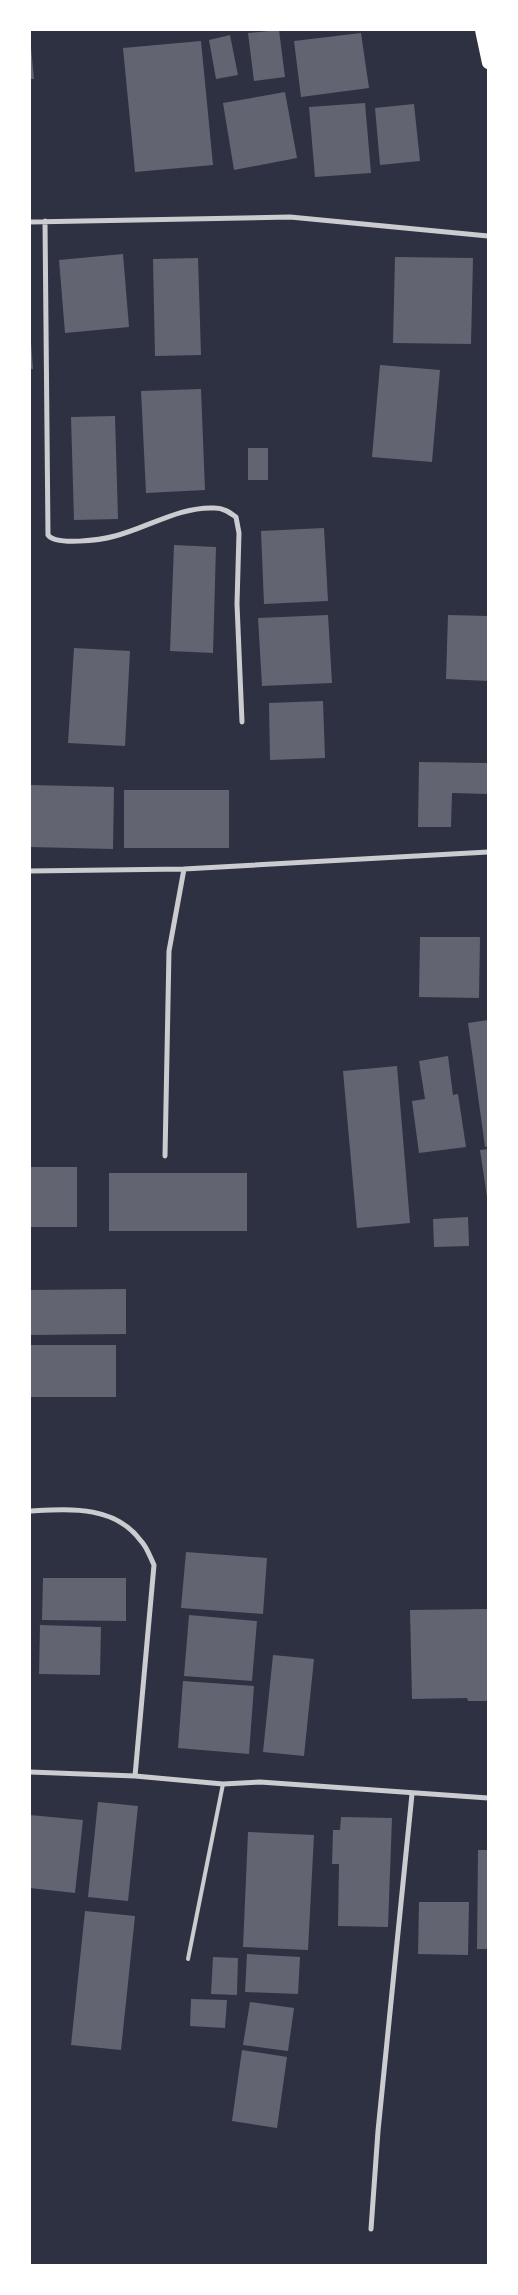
<svg xmlns="http://www.w3.org/2000/svg" width="518" height="2295" font-family="'Source Sans 3',sans-serif">
	<rect width="100%" height="100%" fill="#2d3142"/>
	<path fill="#626471" d="M279 30 285 77 254 81 248 33Z
		M361 33 369 88 301 97 294 41Z
		M230 35 238 75 216 79 209 40Z
		M30 37 34 79H30Z
		M201 41 213 165 135 172 123 48Z
		M285 92 297 158 234 170 223 103Z
		M365 103 371 173 315 177 309 107Z
		M414 104 420 161 380 165 375 108Z
		M123 254 129 327 65 333 59 260Z
		M395 257 473 258 471 344 393 343Z
		M198 258 201 355 155 356 153 259Z
		M30 329 33 369H30Z
		M380 365 440 370 432 462 372 457Z
		M201 389 205 490 146 493 141 391Z
		M115 416 118 519 74 520 71 417Z
		M248 448H268V480H248Z
		M324 528 328 601 264 604 261 531Z
		M174 545 216 547 213 653 170 651Z
		M328 615 332 683 262 686 258 618Z
		M448 615 488 616V681L446 679Z
		M74 648 130 651 125 746 68 743Z
		M323 701 325 758 270 760 269 703Z
		M419 762 488 763V794L452 793 451 827H418Z
		M30 785 114 787 113 849 30 847Z
		M124 790H229V848H124Z
		M420 937H480L479 998 419 997Z
		M488 1020V1146L485 1147 468 1023Z
		M448 1056 453 1095 458 1094 466 1147 419 1153 412 1101 425 1099 419 1061Z
		M397 1066 410 1223 357 1228 343 1071Z
		M488 1149V1197H487L480 1150Z
		M30 1167H77V1227H30Z
		M109 1173H247V1231H109Z
		M468 1217 469 1246 434 1247 433 1219Z
		M126 1289V1334L30 1335V1290Z
		M30 1345H116V1397H30Z
		M186 1552 267 1558 263 1614 181 1608Z
		M43 1578H126V1621L42 1620Z
		M488 1609V1701H468L467 1698 412 1699 410 1610Z
		M189 1615 257 1621 252 1681 184 1676Z
		M40 1625 101 1627 100 1675 39 1674Z
		M273 1655 314 1659 304 1756 263 1752Z
		M183 1681 254 1686 249 1754 178 1748Z
		M98 1802 138 1806 128 1901 88 1897Z
		M30 1815 83 1820 75 1893 30 1888Z
		M341 1817 392 1818 388 1927 338 1926 339 1864H332L333 1830H340Z
		M248 1832 314 1835 308 1950 243 1947Z
		M478 1850H488V1949H477Z
		M419 1902H469L468 1955 418 1954Z
		M85 1911 135 1916 121 2050 71 2045Z
		M247 1954 300 1957 298 1994 245 1992Z
		M213 1957 238 1958 237 1995 211 1994Z
		M191 1999 227 2000 225 2028 190 2026Z
		M250 2002 294 2008 288 2051 243 2045Z
		M242 2050 287 2057 277 2128 232 2121Z"/>
	<g fill="none" stroke-linecap="round" stroke-linejoin="round">
		<path stroke="#caccd0" stroke-width="4" d="M188 1959 223 1784"/>
		<path stroke="#caccd0" stroke-width="5" d="M45 221 48 535C56 546 101 540 115 536 147 528 180 506 215 508 223 508 229 512 236 517L239 533 237 604 242 722
			M30 222 290 217 488 236
			M30 871 184 869
			M165 1156 169 951 184 869 488 852
			M30 1511C69 1509 115 1505 141 1541 147 1547 150 1557 154 1565L135 1776
			M30 1772 135 1776 223 1784 260 1782 488 1798
			M371 2229 378 2131 412 1794"/>
		<path stroke="#fff" stroke-width="12" d="M481 30 488 63"/>
	</g>
	<rect width="518" height="2295" fill="none" stroke="#ffffff" stroke-width="62"/>
</svg>
